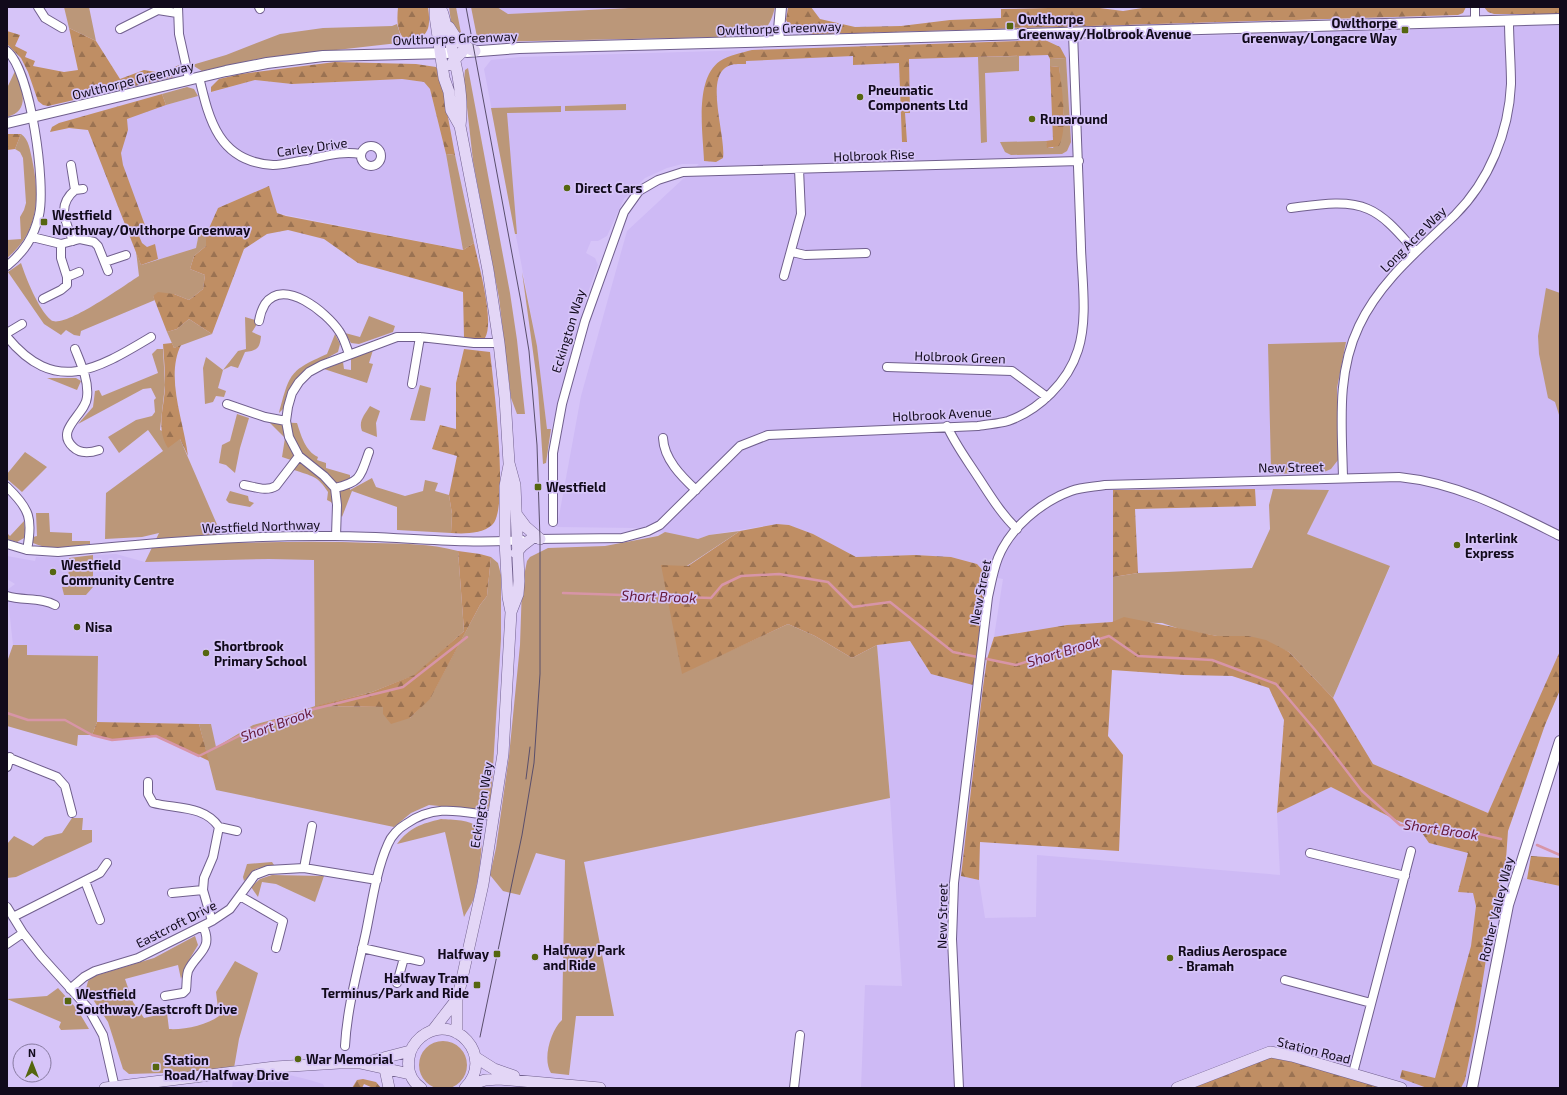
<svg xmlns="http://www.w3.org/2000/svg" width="1567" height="1095" font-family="'Exo 2',sans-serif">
	<defs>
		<pattern id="forest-firs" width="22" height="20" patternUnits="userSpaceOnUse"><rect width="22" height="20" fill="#bf8e64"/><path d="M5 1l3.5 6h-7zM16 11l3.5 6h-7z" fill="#9a7252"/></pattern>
	</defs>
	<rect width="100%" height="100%" fill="#d6c4f8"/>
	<path fill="#cebaf5" d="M497 7H649L508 14Z
		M1560 25V675H1551L1488 813 1373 764 1333 698 1390 567 1307 534 1329 490H1113V622L1067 625 994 637 1003 579 988 576 977 564 951 557 915 555 856 557 813 534 789 525 777 524 709 535 698 539 635 528 557 527 581 396 627 231 699 164H682L667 168 645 178 624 199 607 236 598 241H591L586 253 595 258 598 265 586 298 551 429H547L537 346 484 69 491 60 521 57Z
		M402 79 424 82 430 89 446 154 463 250 277 213 269 186 218 208 206 235 199 233 196 248 141 265 83 117 166 105 255 80 292 84Z
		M116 554 145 562 269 559 314 560 315 706 293 714 253 725 215 747 211 724 97 722 98 657 27 655V645H13L7 590 15 584 7 579V556L35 561 36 557 69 558 68 587H62L64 595H86L93 587V555Z
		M910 641 931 674 983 687 961 876 979 880 985 918 1036 917 1037 855 1280 875 1277 813 1331 787 1394 819 1420 830 1429 843 1468 853 1527 879 1560 886V1088H1418L1267 1065 1205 1088H861L865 985 902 986 890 798 877 645Z
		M285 1074 306 1079 323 1084 325 1088H232L233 1080Z"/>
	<path fill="#bb9779" d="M64 7H89L96 41 69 28Z
		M449 7H456L461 33 459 36 451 22Z
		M471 7H497L508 14 649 7H775C767 40 756 33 727 33L726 37 478 42Z
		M397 24 401 37 407 42 257 59 202 71 192 65 226 55 280 34 323 28 392 26Z
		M1019 56V71L985 73 987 142 981 143 978 57Z
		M1066 58 1071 142 1067 151 1062 154 1011 155 1005 152 1000 142 1046 141 1048 148H1053L1062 127 1064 117 1059 67 1050 66V59Z
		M468 68 510 293 517 340 525 414H517L511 398 499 298 473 161 464 80 465 70Z
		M16 69C21 89 32 110 7 117V88Z
		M187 87 194 89 198 96 166 105 162 94Z
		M626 104V110L565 111V106Z
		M561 106V112L507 113 517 234H515L491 108Z
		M21 134C29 139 30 151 32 159 40 197 39 232 7 258V240L21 239 20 217 24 210 26 203 23 158 20 152 15 149Z
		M446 154 455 155 474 243 463 250Z
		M199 233 206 235V246L194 256 190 269 205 275 203 289 189 300 174 294 153 296 155 300 81 331 80 336 74 335 66 330 61 335 44 324 8 272 21 263C26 278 38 309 51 320 63 330 126 284 139 276L136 251 141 265 196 248Z
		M522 272 537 346 547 429H551L546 463 543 464 538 388Z
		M1546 288 1560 293V418L1555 402 1548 398 1539 354 1538 336Z
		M369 316 395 326 393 332 359 344 351 343 345 333 360 337Z
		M245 317 259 321 252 332 261 336C260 348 257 351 245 352L238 368 231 366 223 370 218 388 226 391 224 397 216 396 213 402 205 404 203 368 206 357 223 370 238 351 246 349Z
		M189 319 212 334 174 348 167 332 177 329Z
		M335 334 340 344 338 352 305 370 293 384 287 394 283 409 279 413C290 373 289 371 327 354Z
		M1346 342 1337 388 1338 460 1331 469 1324 472 1274 474 1271 468 1268 344Z
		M157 349H163L165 385 160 430 180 439 225 543C274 542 324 541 374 543 403 544 429 543 458 551L464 631 415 675 372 692 317 706 384 707 410 718 430 698 480 605 487 596 491 557 498 563 501 575V639L491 799 488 809 480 810 429 805 411 813 394 827 216 790 199 724H211L216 747 253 725 293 714 315 706 314 560 269 559 145 562 159 533 142 537 105 539 106 493 163 451 148 430 119 453 108 437 136 420 152 416 155 412 154 400 156 398 151 388 143 389 78 424 93 407 95 391 99 390 102 396 158 373 152 354Z
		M373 350 369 363 373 364 367 383 324 369 343 362 344 369 351 370V358Z
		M47 378H76L81 381 77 390Z
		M420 385 431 388 425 421 410 420Z
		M370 406 380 411 376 423 377 437 362 431C358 421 365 414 370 406Z
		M237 414 249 418 240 448 235 473 226 465 219 463 222 445 230 441Z
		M269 422 297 423C301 435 305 451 318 457L317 460 326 463V468L350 475V490L372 478 376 487 405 496 423 491 425 480 438 483 435 491 449 495 452 514 451 533 397 530V507L352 491 342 517 331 502 327 500 328 492C318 476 312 476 294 470L291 460 282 457 285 438Z
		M25 452 47 467 22 492 7 479V474Z
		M1273 489 1329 490 1307 534 1390 566 1333 698 1289 652 1249 636H1217L1183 630 1162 623 1113 622V577L1138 573 1167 572 1252 568 1270 529 1269 505Z
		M230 491 248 496 249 501 254 503 250 507 229 503 226 500Z
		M36 513H49L50 532 72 533V541H90V544C73 546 49 551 33 543V537L37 536Z
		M24 521 25 530 24 538 17 542 7 539V533L10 536Z
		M740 531 687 566 682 673 788 624 815 636 852 658 877 645 890 798 584 862 614 1016H576L569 1075 551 1073C542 1059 551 1030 562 1020L565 860 536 853 520 895 503 891 490 875 496 848 509 756 520 645 522 586 527 561 530 557 548 548 605 546 658 536 665 532 698 539 709 535Z
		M93 555V587L86 595H64L62 587H68L69 558Z
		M13 645H27V655L98 656 97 722 92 735H78L77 746 7 726V662Z
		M72 818H83L82 830H92V842L16 877 7 878V844L14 836 33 846 45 837 62 833Z
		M441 819C453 820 470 819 479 828 486 836 477 887 474 898 472 904 467 911 464 917L445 832 397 844C410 827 421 824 441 819Z
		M272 862 274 865 256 869 244 881 243 877 247 864Z
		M272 875 324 876 315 902 276 884 262 882 258 897 251 887 260 879Z
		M195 936 198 945 186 965 181 979 178 965 125 979 133 1002 144 1018 167 1013 169 1029C184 1030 207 1025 219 1016L216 992 235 961 258 973 239 1039 234 1068 197 1072 129 1074 123 1069 108 1022 86 989 88 981 94 976 154 958Z
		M58 988 77 1009 89 1029 61 1030 59 1027 61 1022 7 999 47 996Z
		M419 1065a24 24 0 1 1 48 0a24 24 0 1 1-48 0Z"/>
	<path fill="url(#forest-firs)" d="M398 7H428C431 28 429 38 407 42 396 32 397 20 398 7Z
		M788 7H811L820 19 855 27 901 26 950 20 1001 18V9L1092 7 1123 11 1149 7H1466L1463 13 1458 15 823 34C808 34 795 34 786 20Z
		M1484 7H1560V14H1494L1488 12Z
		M69 28 96 41 120 79 144 70 162 73 179 65 178 73 174 77 48 106 43 105 38 101 28 72 21 58 7 44V31L20 35 15 46 27 52 25 57 35 61 33 66 64 72 78 70Z
		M1045 40 1060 47 1066 58 1050 59 1048 55 909 59 910 113H905L907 142H902L899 63 853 65V56L746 61V64C739 64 731 63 725 68 706 82 726 137 723 158L716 162 704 161C703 133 694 79 720 61 729 55 741 53 752 50Z
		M335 62 416 64 436 67 440 74 455 155 446 154 430 89 424 82 402 79 292 84 255 80 211 92V87L219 79 241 74Z
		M1050 66 1059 67C1062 87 1068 129 1059 146L1047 148 1046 141 1053 140Z
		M162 94 166 105 127 119 128 130 121 153 123 165 146 228 139 236 142 243 147 247 155 244 158 259 141 265 88 130 69 128 50 132 52 127 59 123Z
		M7 134H21L15 149 7 150Z
		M269 186 277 213 286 216 463 250 474 243C478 263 495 321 485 338L479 340 464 338 463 292 358 263 324 239 288 230 267 234 244 249 212 334 189 319 177 329 167 332 153 296 158 292 174 294 189 300 203 289 205 275 190 269 194 256 206 246V235L218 208Z
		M172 343 174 348 181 345C165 377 184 422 188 456L180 439 168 448C155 428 165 407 165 384 165 371 164 357 163 344Z
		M464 349 490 352C493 379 510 510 492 525 482 534 463 534 451 533L452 514 449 495 457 456 432 449 440 425 456 429V383Z
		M1255 489 1256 506 1135 509 1138 573 1113 577V490Z
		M777 524 789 525 813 534 856 557 915 555 951 557 977 564 988 576 973 685 931 674 910 641 877 645 852 658 815 636 788 624 682 674 661 565 688 566 740 531Z
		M458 551 480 554 491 557 487 596 480 605 430 699 410 718 391 724 383 714V707L315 706 372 692 414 675 464 631Z
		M1124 617 1217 636H1249L1266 640 1289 652 1333 698 1373 764 1488 813 1560 651V690L1545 725 1508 831 1505 873 1494 908 1475 1030 1465 1080 1461 1088H1427L1400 1078 1402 1070 1435 1078 1471 946 1476 906 1473 893 1458 892 1468 853 1429 843 1420 830 1394 819 1331 787 1277 813 1284 720 1269 688 1232 676 1184 675 1112 670 1108 736 1123 755 1119 851 980 842 979 880 961 876 983 687 987 659 994 637 1067 625 1112 622Z
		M97 722 199 724 209 761 157 736 112 740 92 735Z
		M1531 856 1560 858V886L1527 879Z
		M1270 1052 1401 1088H1177Z
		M363 1079 376 1082 381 1088H373L364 1084 362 1088H352L357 1080Z"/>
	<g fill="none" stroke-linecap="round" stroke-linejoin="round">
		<path stroke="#d795a7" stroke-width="2.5" d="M563 593 711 598 722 585 741 576 779 574 828 582 853 607 890 602 953 652 1016 665 1109 636 1138 656 1212 660 1276 684 1316 731 1362 791 1400 825 1475 833 1501 839
			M7 713 28 720H65L92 735 112 740 156 736 199 756 255 728 314 709 403 687 467 637
			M1537 845 1560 855"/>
		<defs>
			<path id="minor" d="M38 7 45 18 62 28
				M178 7 179 34 189 79
				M259 7 260 9
				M1475 7V22
				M120 29 158 10 177 13
				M7 51C31 71 46 185 39 215 34 237 24 252 7 266
				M199 77C209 120 219 162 273 165 284 165 296 161 307 160 327 156 340 151 361 154
				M361 156a10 10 0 1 1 20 0a10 10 0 1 1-20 0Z
				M71 165 75 190
				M1291 208C1315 205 1346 199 1368 209 1387 217 1402 237 1416 252
				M32 237 61 244 80 239 94 242 98 246 108 271
				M73 241C66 222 56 206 75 190L83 189
				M792 252 805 255 866 253
				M105 262 126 255
				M784 276 801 214 799 169
				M67 277 79 272
				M43 299 61 290 67 285V277L61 258V244
				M259 321C260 315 262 309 265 304 284 277 327 313 339 331 344 338 346 346 349 354
				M7 333 22 324
				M7 337C55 395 96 370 151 337
				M75 349C81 364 89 381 87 397 86 414 54 430 73 447 80 454 90 453 99 450
				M887 367 1012 371 1047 397
				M412 384 420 337
				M227 404 265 417 286 421
				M947 426C955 444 967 460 978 477 990 495 1001 514 1017 529
				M663 438C664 459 681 476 696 490
				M1343 478C1342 426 1336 374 1359 326 1380 281 1420 249 1455 215 1489 181 1509 132 1511 84 1511 63 1509 42 1509 21
				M244 485C256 487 266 492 276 486L299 456
				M7 487C30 509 33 519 27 550
				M335 488C361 482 360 477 369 452
				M553 522V453L562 404 585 321 624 212 639 191 658 180 683 172 1079 161
				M336 536 337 505 335 488 324 476 299 456 289 437 286 421 288 407 292 393 299 382 309 372 322 365 397 337H420L474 343H499
				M536 539 622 538 648 531 660 525 740 446 768 435 978 426C988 424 998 424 1008 421 1039 410 1068 382 1078 350 1088 319 1082 280 1081 248 1079 176 1076 104 1073 33
				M7 544 27 550 58 552C151 543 243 535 335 536 398 536 460 545 522 540
				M7 596C22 601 41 597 55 605
				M7 757 57 777 65 786 72 813
				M7 767 10 757
				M148 782V794L153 803C176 809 204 805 219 827
				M219 827 237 831
				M1310 853 1405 876
				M304 868 312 826
				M85 881 100 920
				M172 893 203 890
				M240 896 283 921 276 948
				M7 907 23 933 41 956 88 1008 103 1035 115 1088
				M13 917 100 873 107 863
				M212 921 203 890 204 878 213 857 219 827
				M7 944 23 933
				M362 948 420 961
				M1285 980 1371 1003
				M397 983 404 958
				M70 989 84 977 95 971 138 958 212 921 230 909 255 875 268 870 304 868 377 880
				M165 996 183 993 186 990C187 984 186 978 188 971 196 953 214 950 203 926
				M345 1046C347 1008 358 969 366 932 372 903 376 871 388 844 391 836 399 828 406 824 436 803 461 812 494 816
				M1353 1073 1411 851
				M794 1088 800 1035
				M959 1088 952 939 954 883 988 597C991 584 993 571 998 558 1010 528 1041 502 1071 491 1082 487 1093 487 1105 485L1399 477C1458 483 1508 510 1560 536"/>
			<path id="tertiary" d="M778 41 781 7
				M467 52 519 48 778 41 1560 19
				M7 123 226 71 267 63 323 56 447 53
				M1472 1088 1508 905 1560 741"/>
			<path id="secondary" d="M435 7V16L444 78 449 92 451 110 460 126 488 270 499 343 505 398 509 463 515 485 519 581 518 594 511 612
				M440 7 443 14C452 50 465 89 460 126
				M449 27C455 38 463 47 475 51
				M451 65 454 60 462 52
				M517 515 526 527 540 539
				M516 553 522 546 531 539
				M457 999V1033
				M433 1030 457 999 459 992 483 884 503 754 511 612 508 597 505 541V486L509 465
				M475 1057 494 1069 514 1076
				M364 1063 410 1051
				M385 1069 389 1088
				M467 1086 485 1080 499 1079 600 1088
				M105 1088 275 1067 339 1063H360L410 1074
				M421 1088C411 1081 407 1070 409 1058 410 1049 414 1043 421 1037 454 1010 496 1057 465 1088
				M1177 1088 1270 1052 1292 1056 1401 1088"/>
		</defs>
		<use href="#minor" stroke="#705f8d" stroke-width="10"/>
		<use href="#tertiary" stroke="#705f8d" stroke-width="12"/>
		<use href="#secondary" stroke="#705f8d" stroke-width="12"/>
		<use href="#minor" stroke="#fff" stroke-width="8"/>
		<use href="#tertiary" stroke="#fff" stroke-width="10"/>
		<use href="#secondary" stroke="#e3d6f6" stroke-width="11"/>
		<path stroke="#594e6b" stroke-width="1" d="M466 7 521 302 529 351 537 445 540 539V674L534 763 522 835 480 1037
			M526 779 530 747"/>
	</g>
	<g fill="#55660f" stroke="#d6c4f8" stroke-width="1.5">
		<rect x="1006" y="22" width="8" height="8" rx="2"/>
		<rect x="1401" y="26" width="8" height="8" rx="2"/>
		<circle cx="860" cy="97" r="4"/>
		<circle cx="1032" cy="119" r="4"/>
		<circle cx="567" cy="188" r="4"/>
		<rect x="40" y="218" width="8" height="8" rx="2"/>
		<rect x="534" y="483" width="8" height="8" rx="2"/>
		<circle cx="1457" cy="545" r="4"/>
		<circle cx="53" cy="572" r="4"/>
		<circle cx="77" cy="627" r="4"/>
		<circle cx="206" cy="653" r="4"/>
		<rect x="493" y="950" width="8" height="8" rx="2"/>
		<circle cx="535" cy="957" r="4"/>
		<circle cx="1170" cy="958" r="4"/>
		<rect x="473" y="981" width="8" height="8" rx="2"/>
		<rect x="64" y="997" width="8" height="8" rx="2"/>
		<circle cx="298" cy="1059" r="4"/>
		<rect x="152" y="1063" width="8" height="8" rx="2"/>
	</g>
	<g text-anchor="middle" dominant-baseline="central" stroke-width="3.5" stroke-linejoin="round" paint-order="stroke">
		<g font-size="13" font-weight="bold" fill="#110a1b" stroke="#d6c4f8" text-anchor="start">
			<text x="1018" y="19">Owlthorpe<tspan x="1018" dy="15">Greenway/Holbrook Avenue</tspan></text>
			<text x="1397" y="23" text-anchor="end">Owlthorpe<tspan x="1397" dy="15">Greenway/Longacre Way</tspan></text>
			<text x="868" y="90">Pneumatic<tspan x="868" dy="15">Components Ltd</tspan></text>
			<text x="1040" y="119">Runaround</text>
			<text x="575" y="188">Direct Cars</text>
			<text x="52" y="215">Westfield<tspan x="52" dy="15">Northway/Owlthorpe Greenway</tspan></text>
			<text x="546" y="487">Westfield</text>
			<text x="1465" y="538">Interlink<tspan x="1465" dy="15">Express</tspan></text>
			<text x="61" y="565">Westfield<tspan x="61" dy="15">Community Centre</tspan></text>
			<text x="85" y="627">Nisa</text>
			<text x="214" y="646">Shortbrook<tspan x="214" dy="15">Primary School</tspan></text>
			<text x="543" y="950">Halfway Park<tspan x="543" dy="15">and Ride</tspan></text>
			<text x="1178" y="951">Radius Aerospace<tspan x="1178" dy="15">- Bramah</tspan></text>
			<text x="489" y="954" text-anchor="end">Halfway</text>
			<text x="469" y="978" text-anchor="end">Halfway Tram<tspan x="469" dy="15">Terminus/Park and Ride</tspan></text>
			<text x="76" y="994">Westfield<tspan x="76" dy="15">Southway/Eastcroft Drive</tspan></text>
			<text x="306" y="1059">War Memorial</text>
			<text x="164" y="1060">Station<tspan x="164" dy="15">Road/Halfway Drive</tspan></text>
		</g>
		<g font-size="13" fill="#110a1b" stroke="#d6c4f8">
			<text transform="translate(779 28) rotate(-2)">Owlthorpe Greenway</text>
			<text transform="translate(455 38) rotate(-2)">Owlthorpe Greenway</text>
			<text transform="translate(133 80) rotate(-14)">Owlthorpe Greenway</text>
			<text transform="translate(312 147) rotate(-8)">Carley Drive</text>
			<text transform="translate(874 155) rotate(-2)">Holbrook Rise</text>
			<text transform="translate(1413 239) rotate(-45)">Long Acre Way</text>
			<text transform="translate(568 331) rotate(-73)">Eckington Way</text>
			<text transform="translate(960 357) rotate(2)">Holbrook Green</text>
			<text transform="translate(942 414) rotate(-3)">Holbrook Avenue</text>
			<text transform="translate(1291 467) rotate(-1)">New Street</text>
			<text transform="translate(261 526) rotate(-2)">Westfield Northway</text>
			<text transform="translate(980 592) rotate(-79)">New Street</text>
			<text transform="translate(481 805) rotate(-81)">Eckington Way</text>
			<text transform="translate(1496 909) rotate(-76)">Rother Valley Way</text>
			<text transform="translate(942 916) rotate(-89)">New Street</text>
			<text transform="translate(176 924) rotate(-27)">Eastcroft Drive</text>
			<text transform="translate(1314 1050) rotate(14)">Station Road</text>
		</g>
		<g font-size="14" font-style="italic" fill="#641736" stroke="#d6c4f8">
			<text transform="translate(659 596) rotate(2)">Short Brook</text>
			<text transform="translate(1063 651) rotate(-17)">Short Brook</text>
			<text transform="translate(276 724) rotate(-20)">Short Brook</text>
			<text transform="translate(1441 829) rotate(8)">Short Brook</text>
		</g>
	</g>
	<rect width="1567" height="1095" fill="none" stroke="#110a1b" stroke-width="16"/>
	<g transform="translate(32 1063)"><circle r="19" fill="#d6c4f8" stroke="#877aa0"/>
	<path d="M0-3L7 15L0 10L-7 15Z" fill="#55660f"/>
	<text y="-6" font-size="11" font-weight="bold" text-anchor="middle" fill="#110a1b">N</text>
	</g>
</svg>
